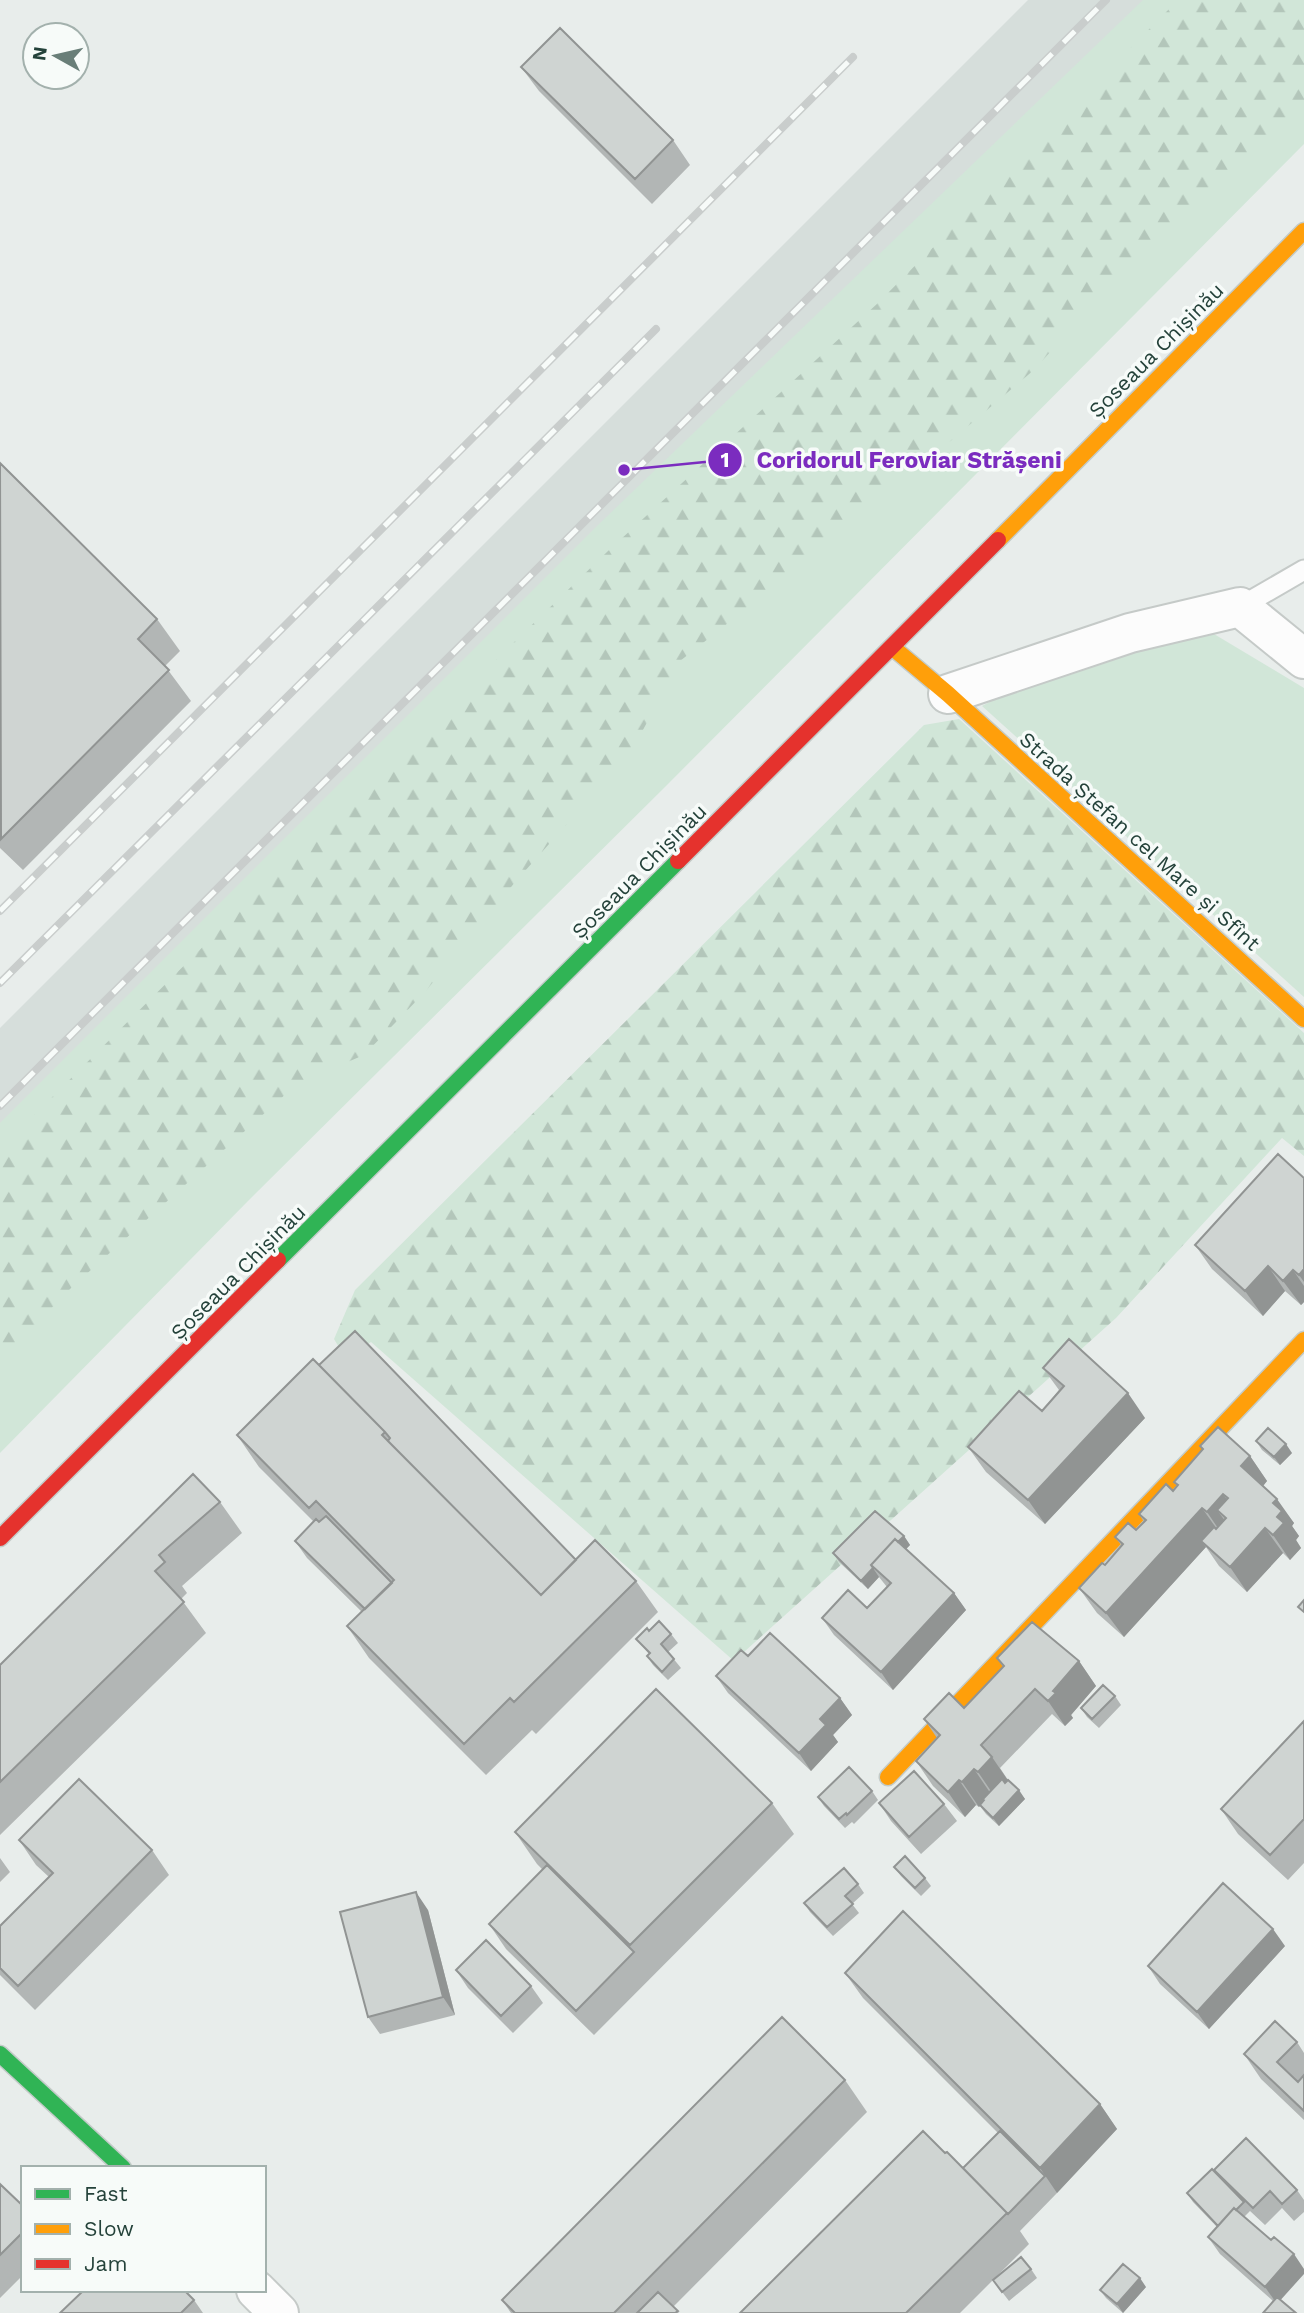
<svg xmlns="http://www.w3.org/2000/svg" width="1304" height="2313" font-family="'Work Sans',sans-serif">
	<defs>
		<pattern id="forest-firs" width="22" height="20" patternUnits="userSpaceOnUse" patternTransform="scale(1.75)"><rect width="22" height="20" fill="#d1e6d8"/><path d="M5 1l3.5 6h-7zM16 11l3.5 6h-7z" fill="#b3c6ba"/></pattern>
	</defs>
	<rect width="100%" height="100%" fill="#e8edeb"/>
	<path fill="#d6dedb" d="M1028 0H1159L0 1161V1028Z"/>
	<path fill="#d1e6d8" d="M1143 0H1304V144L665 787 249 1200 0 1453V1123L597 526Z
		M1214 634 1304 688V997L982 706 1048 671Z"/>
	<path fill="url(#forest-firs)" d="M1178 0H1304V107L1115 279 1035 369 851 526 680 661 637 741 583 806 516 881 425 992 364 1055 298 1083 71 1288 0 1362V1149L298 852 608 551 878 303Z
		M959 719 1304 1033V1156L1282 1138 1116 1318 734 1661 371 1342 346 1359 334 1339 355 1290 924 725Z"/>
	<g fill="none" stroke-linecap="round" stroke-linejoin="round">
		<defs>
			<path id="lane" d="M1240 607 1304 570"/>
			<path id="street" d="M948 694 1130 633 1240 607 1304 659
				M256 2290 279 2313"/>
			<path id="fast" d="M278 1260 678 861
				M0 2054 123 2168"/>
			<path id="slow" d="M998 540 1304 231
				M892 647 948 694 1304 1019
				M888 1777 1304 1340"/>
			<path id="jam" d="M678 861 998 540
				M0 1538 278 1260"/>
		</defs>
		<use href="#lane" stroke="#c5cac8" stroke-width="23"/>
		<use href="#street" stroke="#c5cac8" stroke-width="42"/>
		<use href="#fast" stroke="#c3cbc8" stroke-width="19"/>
		<use href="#slow" stroke="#c3cbc8" stroke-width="19"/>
		<use href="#jam" stroke="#c3cbc8" stroke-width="19"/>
		<use href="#lane" stroke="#fcfcfc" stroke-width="19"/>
		<use href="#street" stroke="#fcfcfc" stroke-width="38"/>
		<use href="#fast" stroke="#30b455" stroke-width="16"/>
		<use href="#slow" stroke="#ff9f0a" stroke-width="16"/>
		<use href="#jam" stroke="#e5322d" stroke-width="16"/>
		<defs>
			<path id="rail" d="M0 911 853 57
				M0 983 656 329
				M0 1106 1106 0"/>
		</defs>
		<use href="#rail" stroke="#c9cdcc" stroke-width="8"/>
		<use href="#rail" stroke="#f7fbf9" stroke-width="5" stroke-dasharray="16" stroke-linecap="butt"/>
	</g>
	<path fill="#b2b6b5" d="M521 67 673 140 690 165 652 204 539 91Z
		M0 463 157 619 180 651 165 666 191 701 23 870 0 848Z
		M1304 1178V1302L1301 1305 1285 1291 1263 1316 1212 1269 1195 1245Z
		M319 1365 576 1560 636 1581 658 1612 536 1734 532 1730 486 1775 369 1658 347 1626 362 1612 307 1558 295 1541 314 1522 259 1467 237 1435Z
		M1043 1368 1145 1418 1045 1524 986 1472 968 1447 1042 1411 1059 1390Z
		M1256 1441 1292 1453 1280 1465 1262 1450Z
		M1200 1446 1250 1456 1267 1481 1263 1486 1294 1523 1292 1526 1299 1536 1296 1540 1301 1548 1290 1560 1283 1553 1247 1592 1219 1566 1206 1547 1124 1637 1097 1613 1079 1588 1105 1565 1122 1546 1115 1537 1136 1530 1144 1522 1139 1514 1173 1491 1177 1486 1174 1482 1203 1449Z
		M220 1502 242 1533 182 1586 187 1593 181 1599 206 1633 0 1835V1665Z
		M904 1536 910 1545 906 1549 954 1593 966 1610 893 1690 834 1635 822 1618 867 1608 887 1587 879 1577 868 1589 839 1562 833 1553Z
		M649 1631 671 1634 678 1643 668 1652 681 1668 668 1680 653 1665 647 1656 649 1654 636 1639Z
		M748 1656 840 1698 852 1715 833 1735 838 1742 811 1771 728 1693 716 1676Z
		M997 1658 1079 1661 1096 1686 1071 1715 1073 1718 1065 1726 1052 1714 1000 1768 1008 1780 1025 1799 999 1826 986 1814 980 1806 979 1807 976 1805 965 1817 933 1786 916 1761 937 1738 924 1719 964 1708 1003 1667Z
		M1115 1696 1121 1705 1099 1728 1087 1717 1081 1708Z
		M1304 1721V1863L1288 1880 1238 1834 1221 1809Z
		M872 1791 878 1800 854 1824 852 1822 845 1828 824 1806 818 1797Z
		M772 1803 794 1834 594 2035 506 1949 489 1924 543 1870 537 1864 515 1832Z
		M879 1803 944 1804 957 1821 921 1854 891 1821Z
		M19 1840 152 1850 169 1875 35 2010 0 1975V1926L49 1877 36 1865Z
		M0 1858 10 1872 0 1882Z
		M894 1867 925 1878 931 1886 921 1896 901 1876Z
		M858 1884 864 1893 852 1904 859 1913 833 1936 810 1912 804 1903Z
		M428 1910 455 2015 380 2034 368 2017Z
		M1285 1946 1209 2029 1160 1984 1148 1966Z
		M456 1970 531 1986 543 2003 513 2033 468 1988Z
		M845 1973 1100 2104 1117 2129 1057 2193 1020 2231 1029 2244 960 2313H740L945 2153 963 2168 998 2133 863 1998Z
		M1297 2042 1304 2053V2120L1261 2079 1244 2054Z
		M845 2080 867 2112 673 2307 679 2313H511L502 2300Z
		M1214 2170 1297 2190 1304 2200V2212L1294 2221 1282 2208 1265 2225 1250 2211 1244 2217 1271 2240 1294 2254 1273 2301 1220 2254 1208 2237 1217 2227 1193 2202 1187 2193 1219 2177Z
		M0 2184 23 2206V2275L0 2298Z
		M1031 2269 1037 2278 1009 2301 993 2280Z
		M1146 2287 1123 2313 1106 2298 1100 2290Z
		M194 2300 203 2313H60Z"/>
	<path fill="#919493" d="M1268 1266 1285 1291 1263 1316 1245 1291Z
		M1304 1269V1282L1299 1275Z
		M1293 1270 1304 1286V1302L1301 1305 1283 1281Z
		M1128 1393 1145 1418 1045 1524 1028 1500Z
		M1286 1444 1292 1453 1280 1465 1274 1457Z
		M1250 1456 1267 1481 1259 1491 1241 1466Z
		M1223 1494 1241 1518H1226L1217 1510 1231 1529 1224 1537 1207 1512Z
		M1277 1499 1294 1523 1292 1526 1299 1536 1296 1540 1301 1548 1290 1560 1273 1535 1277 1517 1273 1503Z
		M1202 1508 1219 1532 1201 1541 1206 1547 1124 1637 1106 1613Z
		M1265 1528 1283 1553 1247 1592 1230 1567Z
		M904 1536 910 1545 881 1575 874 1568Z
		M873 1568 879 1577 868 1589 861 1581Z
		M954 1593 966 1610 893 1690 881 1672Z
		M1079 1661 1096 1686 1071 1715 1073 1718 1065 1726 1048 1701 1053 1691Z
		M840 1698 852 1715 833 1735 838 1742 811 1771 799 1753 820 1719Z
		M992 1757 1009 1782 995 1797 978 1772Z
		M974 1769 991 1794 979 1807 962 1782Z
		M959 1780 976 1805 965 1817 948 1792Z
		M1019 1790 1025 1799 999 1826 993 1818Z
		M416 1892 428 1910 455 2015 443 1997Z
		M1273 1929 1285 1946 1209 2029 1197 2012Z
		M1100 2104 1117 2129 1057 2193 1040 2168Z
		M1294 2254 1304 2269V2274L1277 2304 1265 2287Z
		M1140 2278 1146 2287 1123 2313 1117 2304Z"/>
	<path fill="#cfd4d2" stroke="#919493" stroke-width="2" d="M560 28 673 140 635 179 521 67Z
		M0 463 157 619 138 639 169 670 1 839Z
		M1278 1154 1304 1178V1269L1299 1275 1293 1270 1283 1281 1268 1266 1245 1291 1195 1245Z
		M355 1331 576 1560 541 1595 388 1441 390 1438 385 1432 319 1365Z
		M1069 1339 1128 1393 1028 1500 968 1447 1019 1391 1042 1411 1064 1386 1043 1368Z
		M313 1359 385 1432 382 1435 541 1595 595 1540 636 1581 514 1702 510 1698 464 1744 347 1626 394 1580 316 1501 309 1508 237 1435Z
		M1218 1427 1250 1456 1241 1466 1277 1499 1273 1503 1282 1511 1277 1517 1284 1523 1273 1535 1265 1528 1230 1567 1201 1541 1214 1527 1216 1529 1226 1518 1217 1510 1228 1498 1223 1494 1207 1512 1202 1508 1106 1613 1079 1588 1102 1563 1105 1565 1123 1544 1115 1537 1128 1523 1136 1530 1146 1520 1139 1514 1166 1484 1173 1491 1178 1485 1174 1482 1203 1449 1200 1446Z
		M1268 1428 1286 1444 1274 1457 1256 1441Z
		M193 1474 220 1502 159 1555 165 1562 155 1571 184 1602 0 1782V1665Z
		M875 1511 904 1536 898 1542 895 1539 871 1565 873 1568 861 1581 833 1553Z
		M326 1516 392 1583 365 1609 295 1541 316 1519 319 1522Z
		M895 1539 954 1593 881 1672 822 1618 848 1590 867 1608 891 1583 871 1565Z
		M1304 1600V1612L1298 1607Z
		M659 1621 671 1634 661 1644 674 1659 662 1672 647 1656 650 1653 636 1639 647 1628 649 1631Z
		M1032 1622 1079 1661 1053 1691 1056 1693 1048 1701 1035 1689 981 1745 992 1757 978 1772 974 1769 962 1782 959 1780 948 1792 916 1761 940 1735 924 1719 949 1693 964 1708 1004 1666 997 1658Z
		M770 1633 840 1698 820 1719 826 1725 799 1753 716 1676 741 1650 748 1656Z
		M1103 1685 1115 1696 1092 1719 1081 1708Z
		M656 1689 772 1803 630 1945 515 1832Z
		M1304 1721V1819L1270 1855 1221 1809Z
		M849 1767 872 1791 847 1815 846 1813 839 1819 818 1797Z
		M914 1771 944 1804 909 1837 879 1803Z
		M79 1779 152 1850 18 1986 0 1968V1926L53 1873 19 1840Z
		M1002 1779 1005 1783 1008 1780 1019 1790 993 1818 980 1805 984 1800 983 1799Z
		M905 1856 925 1878 915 1888 894 1867Z
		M547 1865 634 1952 576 2011 489 1924Z
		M844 1868 858 1884 845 1896 853 1904 827 1927 804 1903Z
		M1223 1883 1273 1929 1197 2012 1148 1966Z
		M416 1892 443 1997 368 2017 340 1912Z
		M903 1911 1100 2104 1040 2168 845 1973Z
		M486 1940 531 1986 501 2016 456 1970Z
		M782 2017 845 2080 614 2313H515L502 2300Z
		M1275 2021 1297 2042 1277 2062 1298 2082 1304 2075V2111L1244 2054Z
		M923 2131 945 2153 947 2152 951 2156 1007 2213 906 2313H740Z
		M1000 2131 1045 2176 1008 2214 963 2168Z
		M1246 2138 1297 2190 1282 2204 1270 2191 1253 2208 1214 2170Z
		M1212 2169 1244 2202 1236 2210 1234 2208 1218 2226 1187 2193Z
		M0 2184 23 2206V2232L0 2255Z
		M1234 2208 1271 2240 1274 2237 1294 2254 1265 2287 1208 2237Z
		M1021 2257 1031 2269 1002 2292 993 2280Z
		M1123 2264 1140 2278 1117 2304 1100 2290Z
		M84 2290H184L194 2300 181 2313H60Z
		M658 2292 678 2311 675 2313H637Z
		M1277 2297 1296 2313H1263Z"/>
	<g text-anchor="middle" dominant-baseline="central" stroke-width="7" stroke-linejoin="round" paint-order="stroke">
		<g font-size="21" fill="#24423a" stroke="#f7fbf9">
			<text transform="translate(1156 350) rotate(-45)">Șoseaua Chișinău</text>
			<text transform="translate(1140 841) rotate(42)">Strada Ștefan cel Mare și Sfînt</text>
			<text transform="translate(639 871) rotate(-45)">Șoseaua Chișinău</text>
			<text transform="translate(238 1272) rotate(-45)">Șoseaua Chișinău</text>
		</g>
	</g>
	<path fill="none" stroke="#7b2cbf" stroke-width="2.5" d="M624 470L725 460"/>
	<g fill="#7b2cbf" stroke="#f7fbf9" stroke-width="2.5">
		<circle cx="624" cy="470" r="7"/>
		<circle cx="725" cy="460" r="18"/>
	</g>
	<g font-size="21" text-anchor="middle" font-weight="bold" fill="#fff">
		<text x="725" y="467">1</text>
	</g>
	<g font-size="23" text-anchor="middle" font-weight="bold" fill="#7b2cbf" stroke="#f7fbf9" stroke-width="7" stroke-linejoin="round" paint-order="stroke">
		<text x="909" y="468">Coridorul Feroviar Strășeni</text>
	</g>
	<rect x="21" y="2166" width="245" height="126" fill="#f7fbf9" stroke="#a3b1ad" stroke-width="2"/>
	<rect x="35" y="2189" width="35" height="10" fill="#30b455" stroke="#a3b1ad" stroke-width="2"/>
	<text x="84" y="2201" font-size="21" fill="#24423a">Fast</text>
	<rect x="35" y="2224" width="35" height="10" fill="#ff9f0a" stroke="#a3b1ad" stroke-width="2"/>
	<text x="84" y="2236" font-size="21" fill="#24423a">Slow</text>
	<rect x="35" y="2259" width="35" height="10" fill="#e5322d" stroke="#a3b1ad" stroke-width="2"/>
	<text x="84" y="2271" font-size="21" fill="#24423a">Jam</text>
	<g transform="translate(56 56) rotate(278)"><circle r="33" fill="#f7fbf9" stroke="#a3b1ad" stroke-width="2"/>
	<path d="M0-5L12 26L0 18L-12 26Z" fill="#697e78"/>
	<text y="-10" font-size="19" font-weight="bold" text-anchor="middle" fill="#24423a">N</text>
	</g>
</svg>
